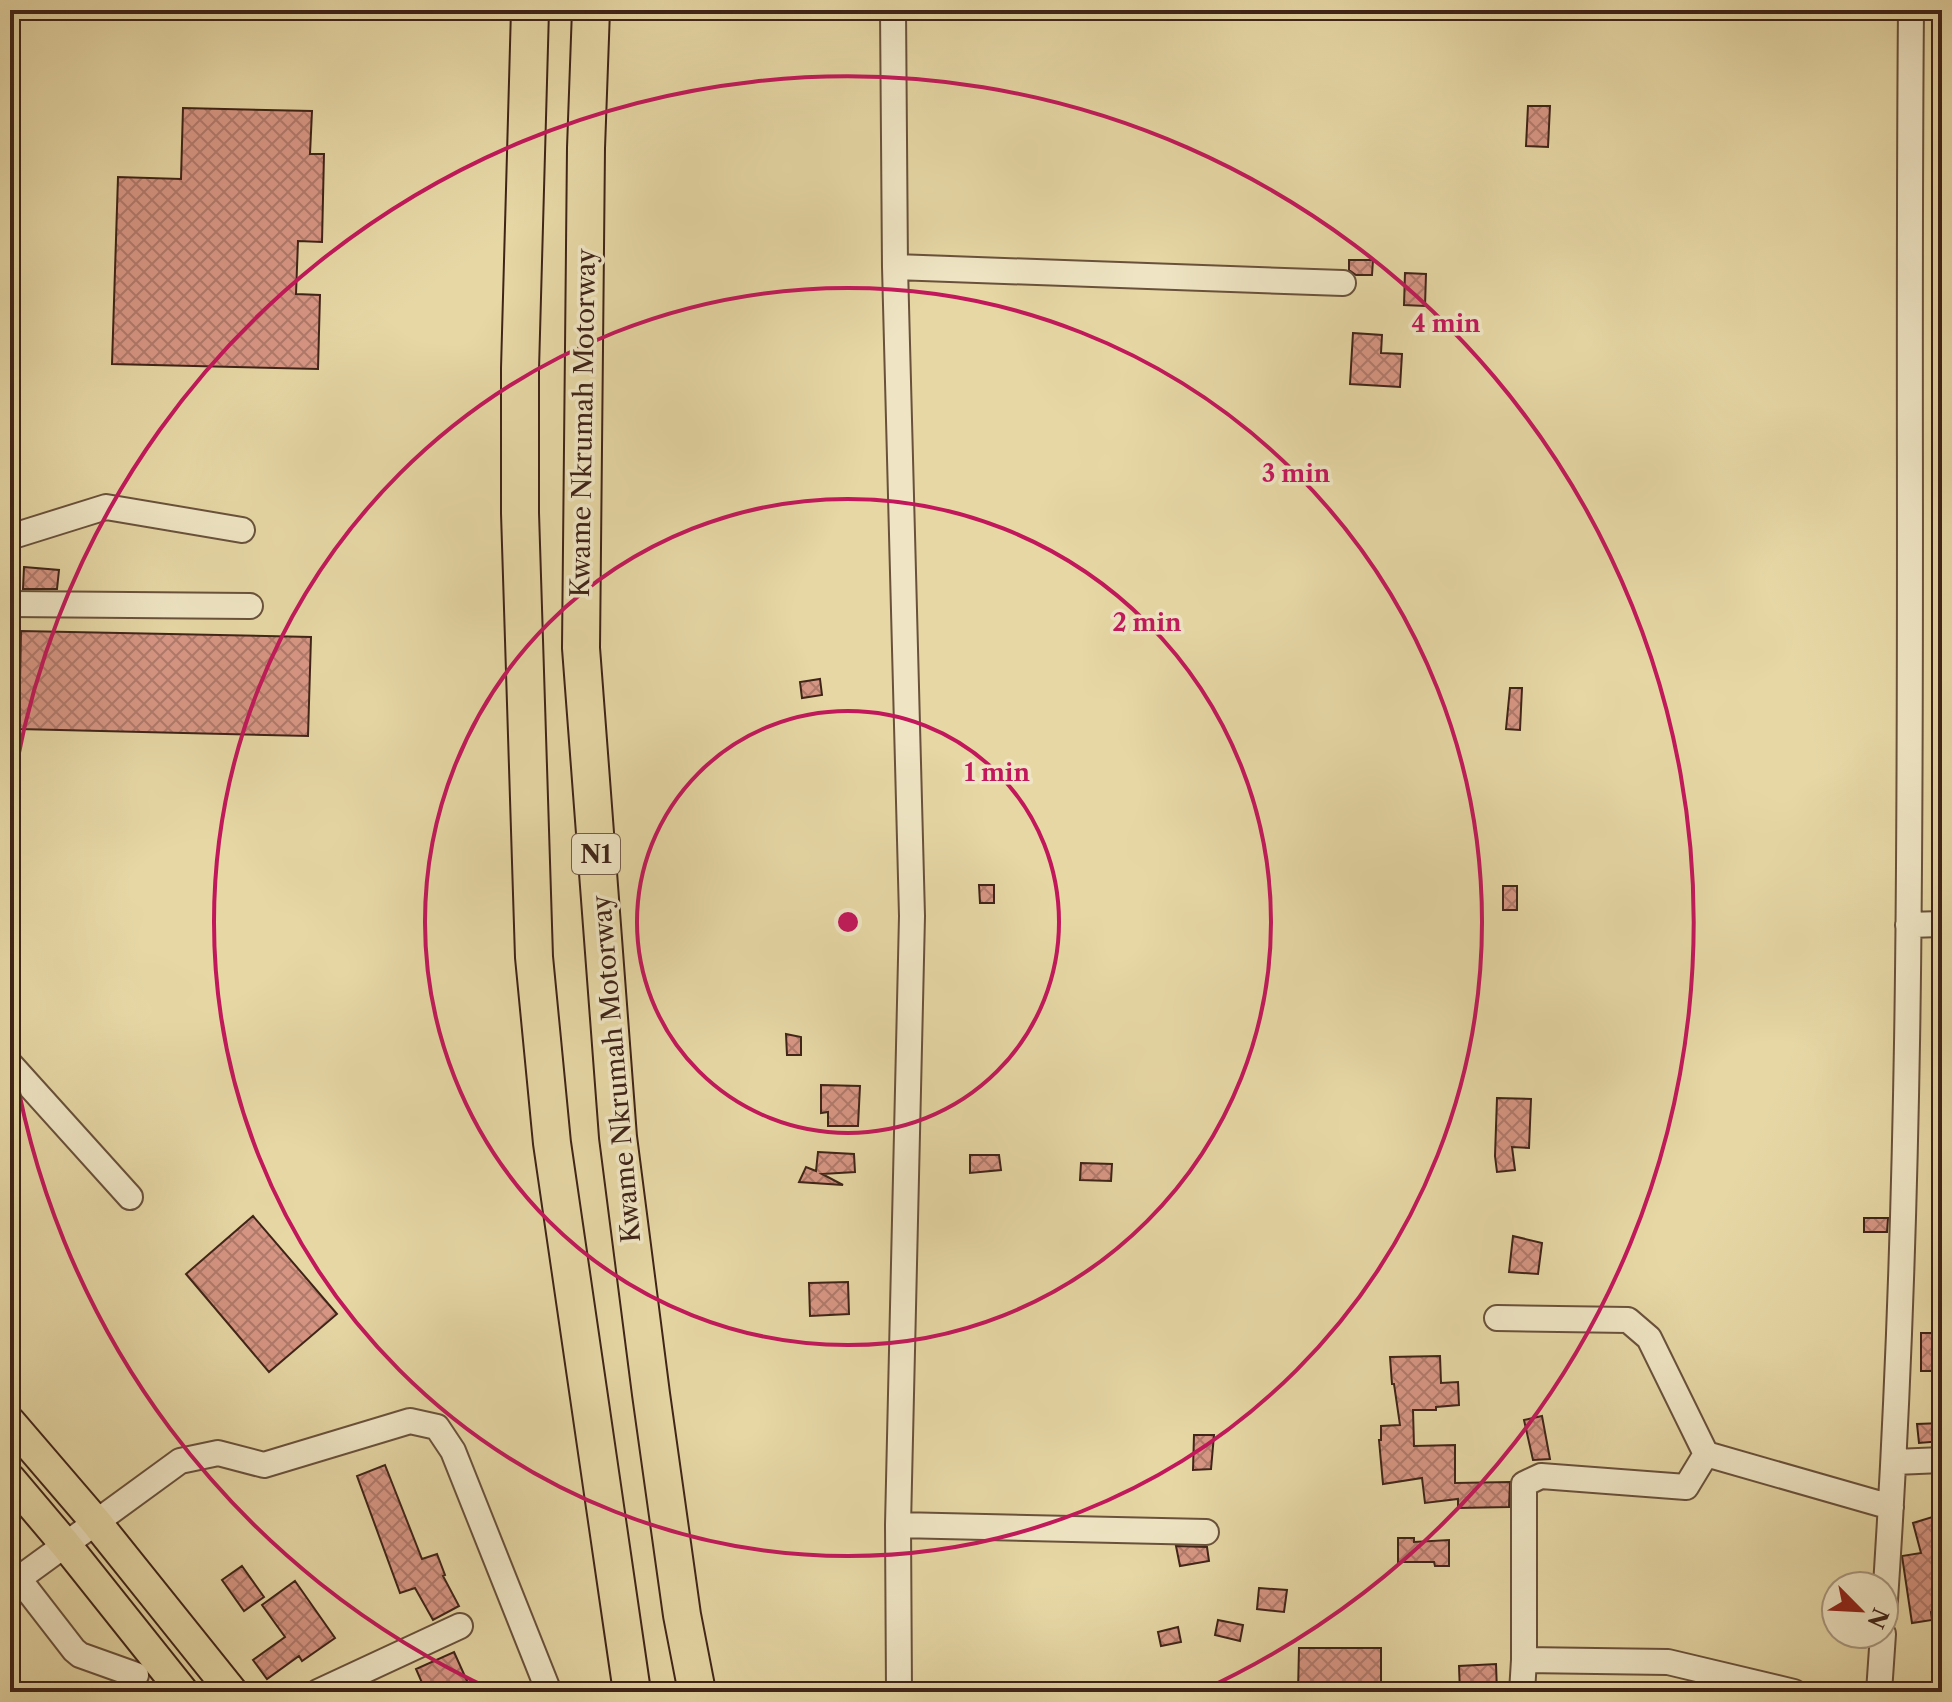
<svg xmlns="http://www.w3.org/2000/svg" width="1952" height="1702" font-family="'Libre Caslon Text',serif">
	<defs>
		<pattern id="building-cross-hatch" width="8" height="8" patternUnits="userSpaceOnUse" patternTransform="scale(2)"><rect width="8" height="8" fill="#d79684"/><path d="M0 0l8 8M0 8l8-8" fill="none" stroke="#b07a6b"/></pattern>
	</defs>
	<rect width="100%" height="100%" fill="#e6d7a5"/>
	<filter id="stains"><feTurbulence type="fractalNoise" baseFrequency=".0025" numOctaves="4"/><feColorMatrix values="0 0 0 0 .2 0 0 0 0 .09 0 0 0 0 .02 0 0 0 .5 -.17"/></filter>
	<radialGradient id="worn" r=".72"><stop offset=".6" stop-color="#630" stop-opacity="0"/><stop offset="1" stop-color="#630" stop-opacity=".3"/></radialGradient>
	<path fill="url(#building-cross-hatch)" stroke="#3f2418" stroke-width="2" d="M1528 106H1550L1548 147 1526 146Z
		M183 108 312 111 310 154H324L322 242 298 241 296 294 320 295 318 369 112 364 118 177 181 179Z
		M1349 260H1373L1372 275H1356L1349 270Z
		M1405 273 1426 274 1425 306 1404 305Z
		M1353 333 1382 335 1381 353 1402 354 1400 387 1350 384Z
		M24 567 59 570 57 589H23Z
		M21 631 311 637 308 736 19 729Z
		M820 679 822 695 802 698 800 682Z
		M1510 688H1522L1520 730 1506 729Z
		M979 885H994V903H980Z
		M1503 886H1517V910H1503Z
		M786 1034 801 1037V1055H787Z
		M821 1085 860 1086 858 1126H828V1112L821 1113Z
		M1497 1098 1531 1099 1529 1148 1512 1147 1515 1170 1497 1172 1495 1156Z
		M818 1152 854 1154 855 1172 822 1174 843 1185 799 1182 806 1167 816 1171Z
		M970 1155H999L1001 1170 970 1173Z
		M1081 1163 1112 1164 1111 1181 1080 1180Z
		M253 1216 337 1314 269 1372 186 1274Z
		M1864 1218H1888L1887 1232H1864Z
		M1513 1236 1542 1243 1538 1274 1509 1272Z
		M848 1282 849 1314 810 1316 809 1283Z
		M1921 1333H1942V1371H1921Z
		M1440 1356 1441 1383 1458 1382 1459 1405 1436 1407V1410H1413L1414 1446 1455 1445V1483L1510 1482 1509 1507 1458 1508V1499L1425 1503 1422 1478 1383 1484 1379 1440H1381V1426L1400 1425 1394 1384H1392L1390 1357Z
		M1542 1416 1550 1459 1533 1460 1524 1420Z
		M1942 1423V1441L1919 1443 1917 1424Z
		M1194 1435H1214L1211 1469 1193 1470Z
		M385 1465 422 1559 437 1554 445 1575 443 1576 459 1606 433 1620 415 1588 400 1593 357 1476Z
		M1942 1514V1610L1931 1612 1932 1620 1912 1623 1902 1556 1921 1553 1913 1523Z
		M1398 1538H1414V1542L1449 1540V1566H1435L1434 1562H1398Z
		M1176 1546 1207 1547 1209 1561 1180 1566Z
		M242 1566 264 1597 244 1611 222 1580Z
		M295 1581 335 1638 302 1661 299 1656 267 1679 253 1660 285 1637 262 1605Z
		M1259 1588 1287 1590 1284 1612 1257 1609Z
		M1218 1620 1243 1625 1240 1641 1215 1635Z
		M1178 1627 1181 1642 1161 1646 1158 1632Z
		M1299 1648H1381V1692H1298Z
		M454 1652 472 1692H426L416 1669Z
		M1496 1664 1497 1692H1460L1459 1666Z"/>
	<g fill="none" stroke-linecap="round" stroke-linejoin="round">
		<defs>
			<path id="minor" d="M893 10 895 267 912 916 898 1525 899 1692
				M895 267 1343 283
				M10 537 106 507 242 530
				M10 604 250 606
				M1908 925 1942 924
				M10 1064 130 1197
				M1497 1318 1628 1320 1649 1338 1706 1454 1891 1507
				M1895 1462 1942 1460
				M898 1525 1206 1532
				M19 1579 74 1650 80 1655 136 1675
				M10 1585 180 1461 218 1453 264 1465 410 1421 437 1427 453 1451 549 1692
				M1884 1615C1921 1081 1906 545 1911 10
				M1524 1660V1484L1541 1476 1686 1487 1706 1454
				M318 1692 460 1626
				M1522 1692 1524 1660 1668 1662 1794 1692
				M1879 1692 1883 1634"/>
			<path id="major" d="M10 1422 95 1521 232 1692
				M10 1479 65 1544 183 1692"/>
			<path id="highway" d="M530 10 520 369V513L534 957 552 1143 632 1692
				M591 10 586 148 581 648 618 1137 651 1394 682 1615 697 1692"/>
		</defs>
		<use href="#minor" stroke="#69513b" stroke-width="28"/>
		<use href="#major" stroke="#3f2418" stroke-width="34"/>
		<use href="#highway" stroke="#3f2418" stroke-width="40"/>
		<use href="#minor" stroke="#efe5c4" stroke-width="24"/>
		<use href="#major" stroke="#e6d7a5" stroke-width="30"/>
		<use href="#highway" stroke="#e6d7a5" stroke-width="36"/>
	</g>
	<g fill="none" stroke="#c2185b" stroke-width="4">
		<circle cx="848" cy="922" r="211"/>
		<circle cx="848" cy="922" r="423"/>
		<circle cx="848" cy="922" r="634"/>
		<path d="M497 1692A846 846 0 0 1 10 1040M10 804A846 846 0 1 1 1199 1692"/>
	</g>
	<g text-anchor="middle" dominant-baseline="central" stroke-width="7" stroke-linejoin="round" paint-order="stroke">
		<rect fill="#efe5c4" stroke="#745e4c" stroke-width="2" x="572" y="834" width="48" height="40" rx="6"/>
		<g font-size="24" font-weight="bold" fill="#3f2418">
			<text x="596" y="854">N1</text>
		</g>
		<g font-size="26" fill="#3f2418" stroke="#efe5c4">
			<text transform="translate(583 423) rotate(-89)">Kwame Nkrumah Motorway</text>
			<text transform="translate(616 1069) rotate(-95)">Kwame Nkrumah Motorway</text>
		</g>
	</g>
	<circle cx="848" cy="922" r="12" fill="#c2185b" stroke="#efe5c4" stroke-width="4"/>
	<g font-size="24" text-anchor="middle" font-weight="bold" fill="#c2185b" stroke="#efe5c4" stroke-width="7" stroke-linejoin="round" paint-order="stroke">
		<text x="1446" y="332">4 min</text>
		<text x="1296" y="482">3 min</text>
		<text x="1147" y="631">2 min</text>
		<text x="997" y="781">1 min</text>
	</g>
	<rect width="1952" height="1702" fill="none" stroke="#e6d7a5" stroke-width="40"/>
	<rect x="12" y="12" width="1928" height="1678" fill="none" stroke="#3f2418" stroke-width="4"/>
	<rect x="20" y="20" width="1912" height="1662" fill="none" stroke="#3f2418" stroke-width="2"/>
	<g transform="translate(1860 1610) rotate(114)"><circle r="38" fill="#efe5c4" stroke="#a9987f" stroke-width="2"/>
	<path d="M0-6L14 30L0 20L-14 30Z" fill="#8f2418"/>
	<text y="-12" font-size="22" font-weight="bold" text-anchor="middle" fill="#3f2418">N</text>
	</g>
	<rect width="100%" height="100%" filter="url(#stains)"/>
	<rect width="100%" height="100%" fill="url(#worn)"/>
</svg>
